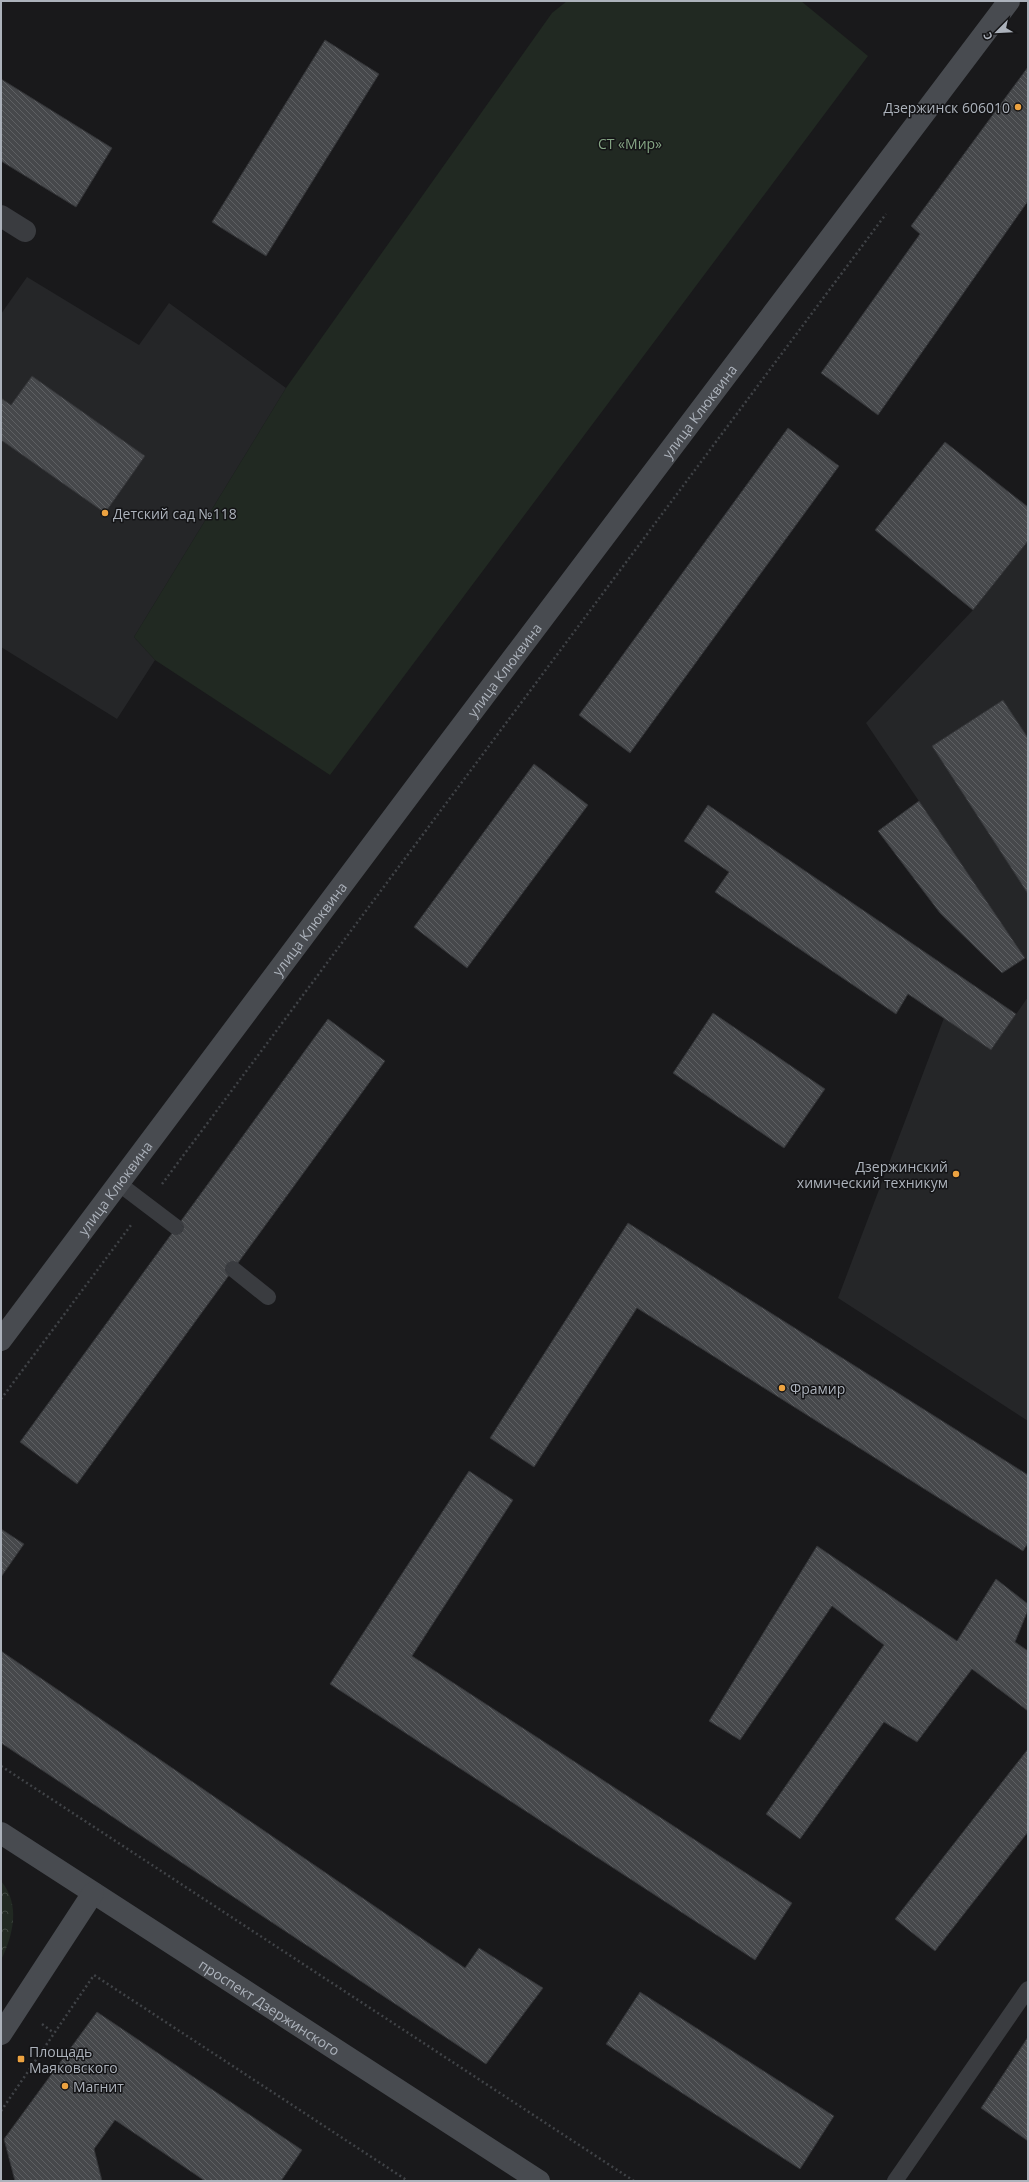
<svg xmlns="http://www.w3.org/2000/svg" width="1029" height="2182" font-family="'Open Sans',sans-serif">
	<defs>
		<pattern id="park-crowns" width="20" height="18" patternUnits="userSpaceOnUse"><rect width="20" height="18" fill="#212922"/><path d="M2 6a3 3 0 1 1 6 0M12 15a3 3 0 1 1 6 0" fill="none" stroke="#3f4640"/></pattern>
		<pattern id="building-back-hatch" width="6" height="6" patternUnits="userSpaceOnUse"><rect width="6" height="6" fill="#46484b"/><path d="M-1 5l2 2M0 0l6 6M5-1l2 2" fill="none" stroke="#5e6063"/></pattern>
	</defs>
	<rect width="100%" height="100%" fill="#19191b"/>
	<path fill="#252628" d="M27 277 139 345 169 303 286 388 134 637 155 660 117 719 1 647V314Z
		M1028 541V962L866 723 973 610Z
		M1028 997V1421L838 1298 944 1018 991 1050Z"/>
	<path fill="url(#park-crowns)" d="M1 1881C21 1905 13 1935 1 1960Z"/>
	<path fill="#212922" d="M567 1H801L868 56 330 775 155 660 134 637 286 388 552 13Z"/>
	<path fill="url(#building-back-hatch)" stroke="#333437" d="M325 40 379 74 266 256 212 222Z
		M1028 67V201L878 415 821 373 920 234 911 226Z
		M1 79 112 148 76 207 1 161Z
		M32 376 145 456 105 513 1 440V398L11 405Z
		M788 428 839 466 630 753 579 715Z
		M945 442 1028 507V541L973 610 875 530Z
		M1003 700 1028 738V894L932 746Z
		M534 764 588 805 467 968 414 927Z
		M919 801 1025 958 1002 973 940 913 878 831Z
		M708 805 1016 1014 991 1050 908 994 896 1014 715 892 729 872 684 841Z
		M713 1013 825 1089 784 1148 673 1073Z
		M328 1019 385 1061 77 1484 20 1442Z
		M628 1223 1028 1475V1543L1023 1551 637 1308 534 1467 490 1438Z
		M469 1471 513 1500 412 1656 792 1903 755 1960 330 1684Z
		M1 1529 24 1544 1 1577Z
		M817 1546 957 1641 996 1579 1028 1604V1610L1015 1642 1028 1651V1711L972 1669 917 1742 884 1722 800 1839 766 1814 884 1645 832 1606 740 1740 709 1721Z
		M1 1651 465 1968 479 1948 543 1988 486 2064 1 1743Z
		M1028 1749V1832L935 1951 895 1919Z
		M640 1992 834 2116 800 2169 606 2044Z
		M97 2012 302 2150 281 2181H205L115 2120 94 2149 102 2181H15L4 2139Z
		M1028 2037V2141L981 2108Z"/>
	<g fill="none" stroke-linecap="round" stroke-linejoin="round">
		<path stroke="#404347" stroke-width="2.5" stroke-dasharray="2 3" stroke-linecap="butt" d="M162 1184 886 214
			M1 1399 131 1225
			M1 1766 634 2181
			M42 2024 54 2033
			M1 2111 94 1975 408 2181"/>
		<path stroke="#3a3c40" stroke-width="16" d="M118 1183 176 1227
			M233 1269 268 1297
			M895 2181 1028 1989"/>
		<path stroke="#3a3c40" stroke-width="22" d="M1 216 25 231"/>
		<g stroke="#484b50" stroke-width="22">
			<path id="s1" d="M1 1340C335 892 672 447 1009 1"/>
			<path id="s2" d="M1 1833 539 2181"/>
			<path d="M1 2034 93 1893"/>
		</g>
	</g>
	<g fill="#eca240" stroke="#141416" stroke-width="1.5">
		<circle cx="1018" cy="107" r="4"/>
		<circle cx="105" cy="513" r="4"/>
		<circle cx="956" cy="1174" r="4"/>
		<circle cx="782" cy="1388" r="4"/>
		<rect x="17" y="2055" width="8" height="8" rx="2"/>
		<circle cx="65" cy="2086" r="4"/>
	</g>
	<g text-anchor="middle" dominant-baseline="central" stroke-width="3" stroke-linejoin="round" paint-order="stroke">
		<g font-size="14" fill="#acb2bb" stroke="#141416" text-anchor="start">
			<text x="1010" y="107" text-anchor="end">Дзержинск 606010</text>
			<text x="113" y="513">Детский сад №118</text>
			<text x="948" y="1166" text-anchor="end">Дзержинский<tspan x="948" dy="16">химический техникум</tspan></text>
			<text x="790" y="1388">Фрамир</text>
			<text x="29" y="2051">Площадь<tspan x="29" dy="16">Маяковского</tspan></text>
			<text x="73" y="2086">Магнит</text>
		</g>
		<g font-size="14" fill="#85a584" stroke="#141416">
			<text x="630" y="143">СТ «Мир»</text>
		</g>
		<g font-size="14" fill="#acb2bb" stroke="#141416">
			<text stroke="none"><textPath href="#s1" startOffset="1162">улица Клюквина</textPath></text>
			<text stroke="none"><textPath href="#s1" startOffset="838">улица Клюквина</textPath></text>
			<text stroke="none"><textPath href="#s1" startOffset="514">улица Клюквина</textPath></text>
			<text stroke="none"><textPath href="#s1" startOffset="190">улица Клюквина</textPath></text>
			<text stroke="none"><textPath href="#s2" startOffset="320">проспект Дзержинского</textPath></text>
		</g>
	</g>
	<rect width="1029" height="2182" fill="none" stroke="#acb2bb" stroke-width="4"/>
	<g transform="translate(997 32) rotate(246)" stroke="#141416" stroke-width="3" paint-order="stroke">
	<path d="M0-3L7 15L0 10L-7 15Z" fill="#acb2bb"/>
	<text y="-6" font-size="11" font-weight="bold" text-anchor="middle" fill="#acb2bb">С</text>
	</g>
</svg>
